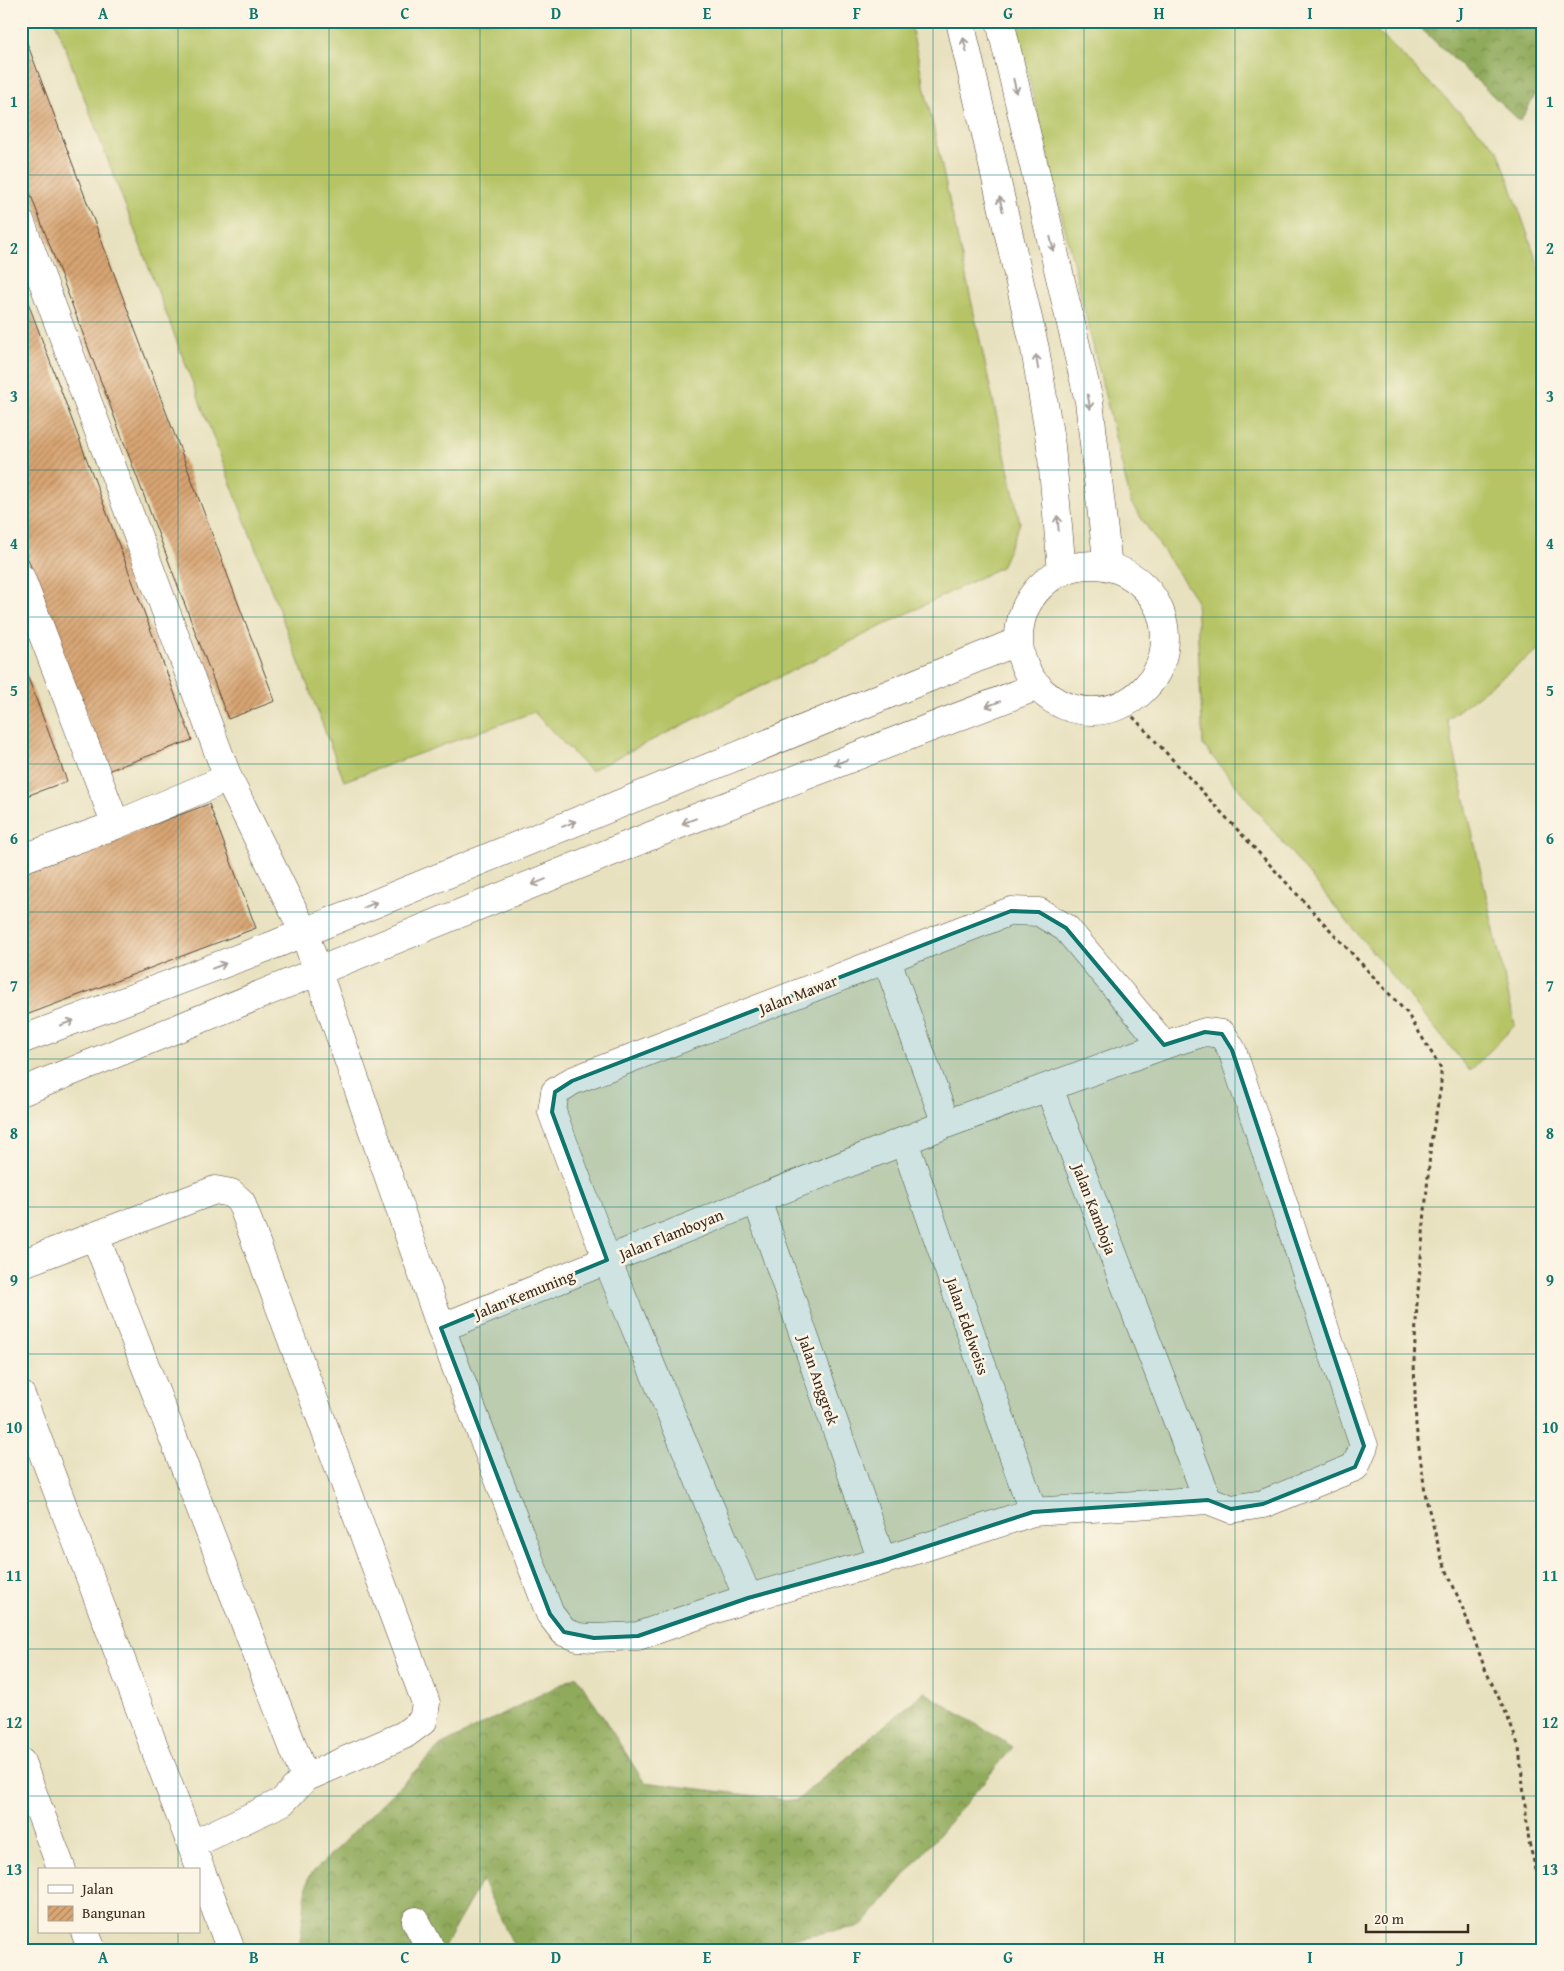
<svg xmlns="http://www.w3.org/2000/svg" width="1564" height="1971" font-family="'Gentium Book Plus',serif">
	<defs>
		<pattern id="forest-crowns" width="20" height="18" patternUnits="userSpaceOnUse" patternTransform="scale(1.25)"><rect width="20" height="18" fill="#90aa5b"/><path d="M2 6a3 3 0 1 1 6 0M12 15a3 3 0 1 1 6 0" fill="none" stroke="#778b4b"/></pattern>
		<pattern id="building-hatch" width="6" height="6" patternUnits="userSpaceOnUse" patternTransform="scale(1.25)"><rect width="6" height="6" fill="#d8a573"/><path d="M-1 1l2-2M0 6l6-6M5 7l2-2" fill="none" stroke="#b0875e"/></pattern>
	</defs>
	<rect width="100%" height="100%" fill="#fcf5e5"/>
	<filter id="ink" filterUnits="userSpaceOnUse"><feTurbulence type="fractalNoise" baseFrequency=".02" numOctaves="2"/><feDisplacementMap in="SourceGraphic" scale="10" xChannelSelector="R" yChannelSelector="G"/><feConvolveMatrix kernelMatrix="1 2 1 2 8 2 1 2 1" color-interpolation-filters="sRGB"/></filter>
	<filter id="wash" filterUnits="userSpaceOnUse"><feTurbulence type="fractalNoise" baseFrequency=".0096" numOctaves="4" result="noise"/><feDisplacementMap in="SourceGraphic" scale="20" xChannelSelector="R" yChannelSelector="G"/><feGaussianBlur stdDeviation="1.12" result="paint"/><feColorMatrix in="noise" values="0 0 0 0 0 0 0 0 0 0 0 0 0 0 0 0 0 1.4 0 .05"/><feComposite in="paint" operator="in"/></filter>
	<g filter="url(#wash)">
		<rect width="100%" height="100%" fill="#e8e1bf"/>
		<path fill="#b6c466" stroke="#787742" d="M55 21H910L1020 523 1001 567 590 771 534 712 344 781Z
			M1015 21H1367L1498 150 1543 278V646L1447 719 1515 1025 1470 1071 1203 745 1196 599 1131 503Z"/>
		<path fill="url(#forest-crowns)" stroke="#666a3c" d="M1413 21H1543V82L1520 121Z
			M577 1676 644 1782 796 1801 924 1692 1013 1747 862 1926 723 1950H516L482 1880 442 1950H299L308 1877 440 1746Z"/>
		<g id="blocks">
			<path fill="url(#building-hatch)" d="M21 27 275 701 228 719 21 169Z
				M21 284 192 740 107 771 21 540Z
				M21 659 67 781 21 798Z
				M209 804 256 928 21 1017V874Z"/>
		</g>
	</g>
	<g filter="url(#ink)">
		<use href="#blocks" fill-opacity="0" stroke="#554536" stroke-width="1"/>
		<g fill="none" stroke-linecap="round" stroke-linejoin="round">
			<defs>
				<path id="minor" d="M960 21 1035 349 1051 446 1062 572
					M1000 21 1089 401 1108 567
					M21 223 228 778 116 825 21 859
					M1019 638a73 73 0 1 1 146 0a73 73 0 1 1-146 0Z
					M21 578 116 825
					M228 778 304 932 441 1328 550 1614 564 1632 578 1637 594 1638 638 1636 748 1598 882 1561 1033 1512 1208 1500 1231 1509 1263 1504 1355 1467 1364 1446 1232 1050 1222 1034 1205 1032 1164 1045 946 1124 607 1260 441 1328
					M887 960 946 1124
					M21 1040 276 944 1019 641
					M1049 1088 1208 1500
					M21 1092 680 824 1038 686
					M904 1141 1033 1512
					M757 1200 882 1561
					M95 1236 305 1778
					M21 1264 215 1190 231 1193 241 1202 426 1703 423 1721 404 1735 305 1778 282 1802 191 1845
					M21 1395 231 1950
					M748 1598 607 1260 552 1112 555 1092 572 1081 1011 911 1039 912 1066 928 1164 1045
					M21 1762 62 1870
					M416 1921 431 1950
					M85 1932 92 1950"/>
			</defs>
			<use href="#minor" stroke="#554536" stroke-width="29"/>
			<path stroke="#554536" stroke-width="3" stroke-dasharray="4 4" stroke-linecap="butt" d="M1122 705 1407 1013 1441 1068V1086L1431 1142 1417 1303 1414 1362 1416 1426 1426 1499 1442 1559 1465 1614 1485 1669 1506 1713 1519 1747 1529 1843 1543 1896"/>
			<use href="#minor" stroke="#fff" stroke-width="28"/>
		</g>
		<defs><path id="oneway-shaft" d="M-6 0H5M1.5-3L5.5 0L1.5 3" fill="none" stroke-width="1.6" stroke-linecap="round" stroke-linejoin="round" transform="scale(1.25)"/></defs>
		<g stroke="#a79f9a">
			<use href="#oneway-shaft" transform="translate(965 45) rotate(-103)"/>
			<use href="#oneway-shaft" transform="translate(1015 86) rotate(77)"/>
			<use href="#oneway-shaft" transform="translate(1001 204) rotate(-103)"/>
			<use href="#oneway-shaft" transform="translate(1052 244) rotate(77)"/>
			<use href="#oneway-shaft" transform="translate(1037 362) rotate(-99)"/>
			<use href="#oneway-shaft" transform="translate(1089 402) rotate(80)"/>
			<use href="#oneway-shaft" transform="translate(1058 523) rotate(-95)"/>
			<use href="#oneway-shaft" transform="translate(993 704) rotate(159)"/>
			<use href="#oneway-shaft" transform="translate(841 762) rotate(159)"/>
			<use href="#oneway-shaft" transform="translate(689 821) rotate(159)"/>
			<use href="#oneway-shaft" transform="translate(569 824) rotate(-22)"/>
			<use href="#oneway-shaft" transform="translate(539 882) rotate(158)"/>
			<use href="#oneway-shaft" transform="translate(370 905) rotate(-22)"/>
			<use href="#oneway-shaft" transform="translate(219 966) rotate(-21)"/>
			<use href="#oneway-shaft" transform="translate(67 1023) rotate(-21)"/>
		</g>
	</g>
	<path fill="#0f766e" fill-opacity="0.2" stroke="#0f766e" stroke-width="4" stroke-linejoin="round" d="M1011 911 1039 912 1066 928 1164 1045 1205 1032 1222 1034 1232 1050 1364 1446 1355 1467 1263 1504 1231 1509 1208 1500 1033 1512 882 1561 748 1598 638 1636 594 1638 564 1632 550 1614 441 1328 607 1260 552 1112 555 1092 572 1081Z"/>
	<path fill="none" stroke="#0f766e" stroke-width="1" stroke-opacity="0.55" d="M178 21V1870M329 21V1950M480 21V1950M631 21V1950M782 21V1950M933 21V1950M1084 21V1950M1235 21V1950M1386 21V1950M21 175H1543M21 322H1543M21 470H1543M21 617H1543M21 764H1543M21 912H1543M21 1059H1543M21 1207H1543M21 1354H1543M21 1501H1543M21 1649H1543M21 1796H1543M178 1932V1950"/>
	<g text-anchor="middle" dominant-baseline="central" stroke-width="5" stroke-linejoin="round" paint-order="stroke">
		<g font-size="16" fill="#3b2a1e" stroke="#fcf5e5">
			<text transform="translate(798 994) rotate(-21)">Jalan Mawar</text>
			<text transform="translate(1095 1209) rotate(69)">Jalan Kamboja</text>
			<text transform="translate(671 1234) rotate(-22)">Jalan Flamboyan</text>
			<text transform="translate(524 1294) rotate(-22)">Jalan Kemuning</text>
			<text transform="translate(968 1326) rotate(71)">Jalan Edelweiss</text>
			<text transform="translate(819 1380) rotate(71)">Jalan Anggrek</text>
		</g>
	</g>
	<rect width="1564" height="1971" fill="none" stroke="#fcf5e5" stroke-width="55"/>
	<rect x="38" y="1868" width="162" height="65" fill="#fcf5e5" stroke="#afa495"/>
	<rect x="48" y="1885" width="25" height="8" fill="#ffffff" stroke="#afa495"/>
	<text x="82" y="1894" font-size="15" fill="#3b2a1e">Jalan</text>
	<rect x="48" y="1906" width="25" height="15" fill="url(#building-hatch)" stroke="#afa495"/>
	<text x="82" y="1918" font-size="15" fill="#3b2a1e">Bangunan</text>
	<path d="M1366 1924v8h102v-8" fill="none" stroke="#3b2a1e" stroke-width="2.5"/>
	<text x="1374" y="1924" font-size="15" fill="#3b2a1e" stroke="#fcf5e5" stroke-width="4" paint-order="stroke">20 m</text>
	<rect x="28" y="28" width="1508" height="1916" fill="none" stroke="#0f766e" stroke-width="2"/>
	<g font-size="16" text-anchor="middle" font-weight="bold" fill="#0f766e">
		<text x="103" y="19">A</text>
		<text x="254" y="19">B</text>
		<text x="405" y="19">C</text>
		<text x="556" y="19">D</text>
		<text x="707" y="19">E</text>
		<text x="857" y="19">F</text>
		<text x="1008" y="19">G</text>
		<text x="1159" y="19">H</text>
		<text x="1310" y="19">I</text>
		<text x="1461" y="19">J</text>
		<text x="14" y="107">1</text>
		<text x="1550" y="107">1</text>
		<text x="14" y="254">2</text>
		<text x="1550" y="254">2</text>
		<text x="14" y="402">3</text>
		<text x="1550" y="402">3</text>
		<text x="14" y="549">4</text>
		<text x="1550" y="549">4</text>
		<text x="14" y="696">5</text>
		<text x="1550" y="696">5</text>
		<text x="14" y="844">6</text>
		<text x="1550" y="844">6</text>
		<text x="14" y="991">7</text>
		<text x="1550" y="991">7</text>
		<text x="14" y="1139">8</text>
		<text x="1550" y="1139">8</text>
		<text x="14" y="1286">9</text>
		<text x="1550" y="1286">9</text>
		<text x="14" y="1433">10</text>
		<text x="1550" y="1433">10</text>
		<text x="14" y="1581">11</text>
		<text x="1550" y="1581">11</text>
		<text x="14" y="1728">12</text>
		<text x="1550" y="1728">12</text>
		<text x="14" y="1875">13</text>
		<text x="1550" y="1875">13</text>
		<text x="103" y="1963">A</text>
		<text x="254" y="1963">B</text>
		<text x="405" y="1963">C</text>
		<text x="556" y="1963">D</text>
		<text x="707" y="1963">E</text>
		<text x="857" y="1963">F</text>
		<text x="1008" y="1963">G</text>
		<text x="1159" y="1963">H</text>
		<text x="1310" y="1963">I</text>
		<text x="1461" y="1963">J</text>
	</g>
</svg>
